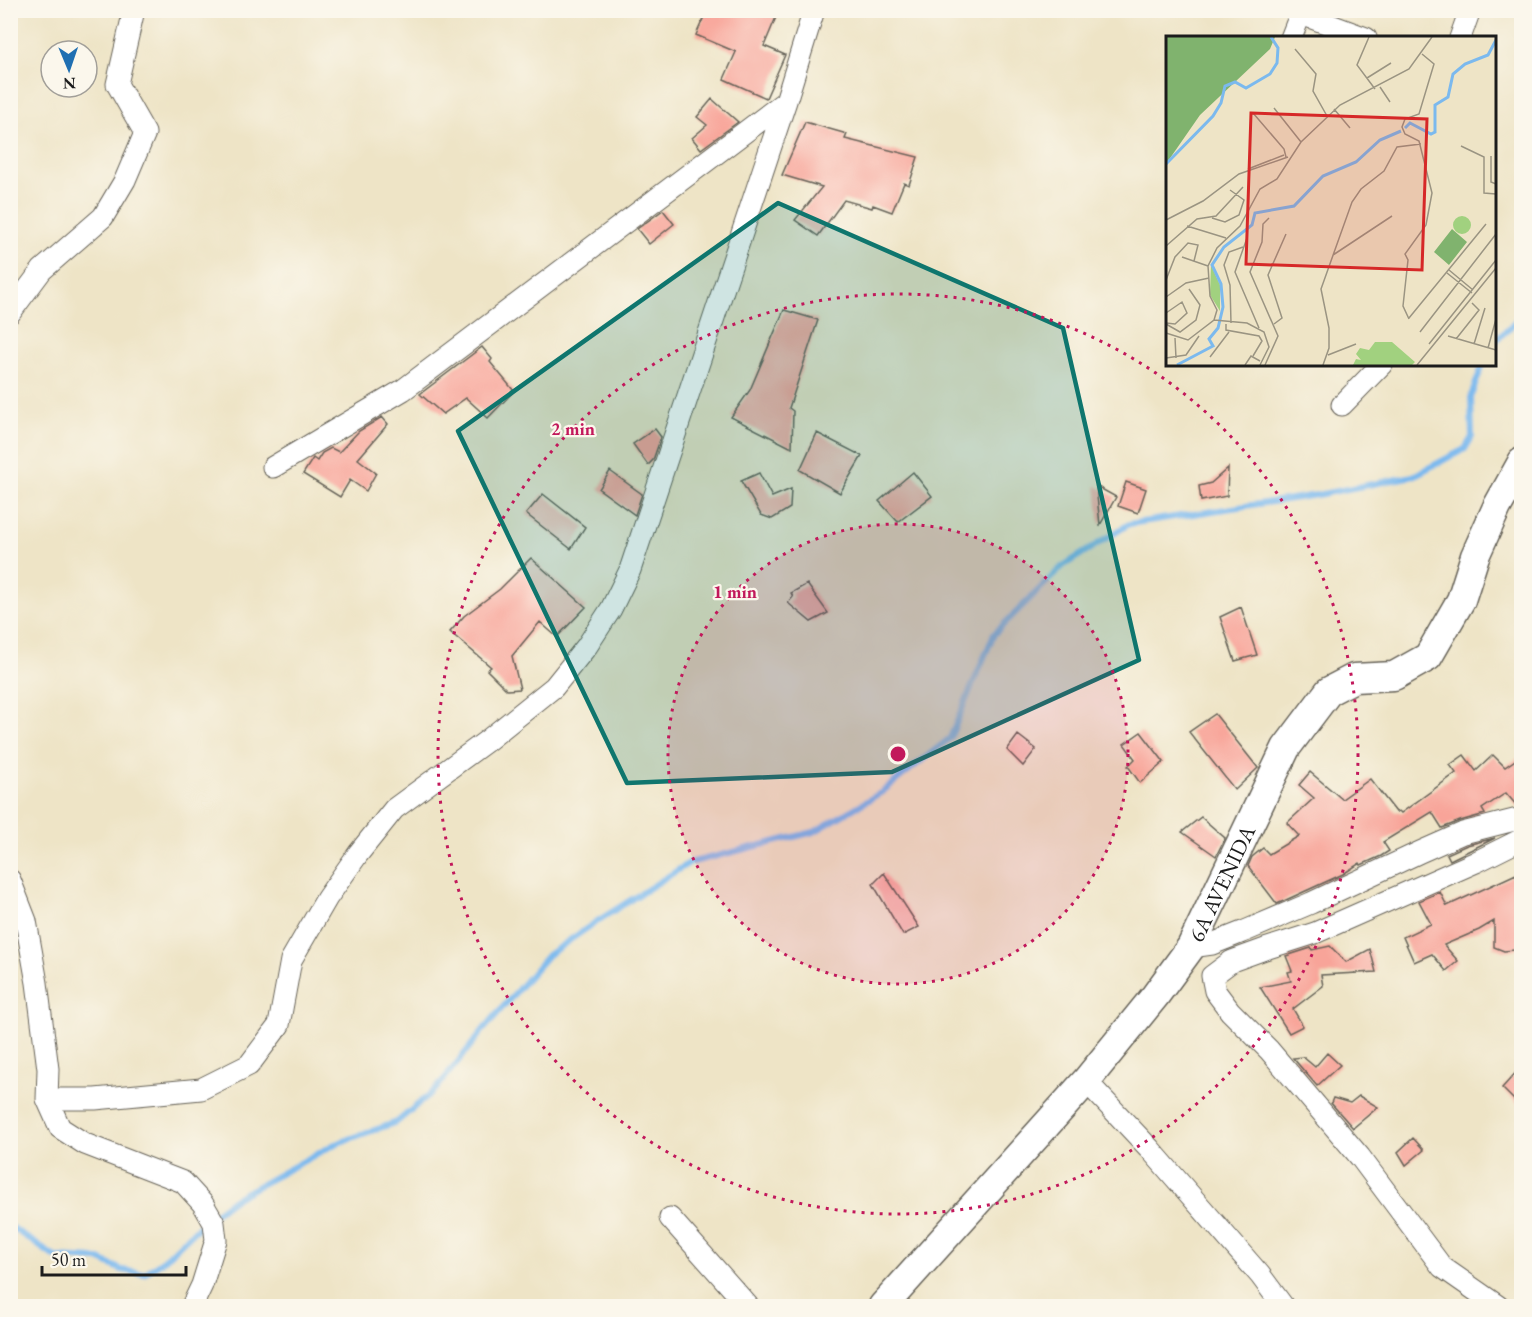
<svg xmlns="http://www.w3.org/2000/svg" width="1532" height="1317" font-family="'EB Garamond',serif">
	<rect width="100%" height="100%" fill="#fbf7ec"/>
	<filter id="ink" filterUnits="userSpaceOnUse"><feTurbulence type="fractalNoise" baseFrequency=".0167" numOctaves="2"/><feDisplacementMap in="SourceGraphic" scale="12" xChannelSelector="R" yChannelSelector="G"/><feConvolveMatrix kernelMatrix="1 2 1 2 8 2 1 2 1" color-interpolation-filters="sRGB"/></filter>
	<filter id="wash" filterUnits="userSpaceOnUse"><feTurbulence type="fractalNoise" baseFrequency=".008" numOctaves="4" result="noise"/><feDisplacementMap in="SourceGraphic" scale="24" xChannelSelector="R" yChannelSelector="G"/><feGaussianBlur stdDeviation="1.35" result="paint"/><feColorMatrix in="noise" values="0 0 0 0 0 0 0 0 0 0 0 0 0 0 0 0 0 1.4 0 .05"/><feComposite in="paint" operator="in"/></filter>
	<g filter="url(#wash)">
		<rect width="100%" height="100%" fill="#eee4c6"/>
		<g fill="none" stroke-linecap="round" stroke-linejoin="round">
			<path stroke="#7bb9ee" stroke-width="6" d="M1494 342 1522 316
				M10 1226 55 1257 98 1259 122 1270 144 1274 165 1259 205 1221 234 1199 335 1144 397 1122 436 1089 484 1029 548 955 599 920 689 863 814 832 882 792 950 738 994 634 1063 566 1129 524 1317 495 1413 476 1465 449 1472 437 1471 396 1483 364"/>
		</g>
		<g id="blocks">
			<path fill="#f8a499" d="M707 10H779L764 46 785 55 766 98 724 79 736 52 696 35Z
				M712 99 738 122 701 149 692 138 707 125 697 117Z
				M805 122 847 134 845 139 918 157 909 185 904 183 892 212 873 205 872 208 844 200 818 236 795 220 822 187 782 175Z
				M663 210 674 224 649 244 637 229Z
				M784 310 818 320 789 408 793 411 792 448 731 417 750 390Z
				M482 347 492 359 490 362 514 391 488 418 466 398 443 414 420 394Z
				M382 417 388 424 358 459 376 473 366 491 350 480 340 497 303 474 313 458 317 461 322 453 331 448 339 452 359 431Z
				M655 429 661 437 653 460 648 465 633 444Z
				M817 433 862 456 840 493 800 470Z
				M1228 468 1227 496 1201 501 1199 486 1211 483Z
				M610 471 642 494 635 515 599 489Z
				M913 472 932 496 898 522 879 501Z
				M759 473 772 497 791 489 790 508 772 519 761 515 741 481Z
				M1126 482 1146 489 1138 513 1118 506Z
				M1096 486 1116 497 1100 525Z
				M543 494 585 527 571 549 526 514Z
				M531 558 586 607 557 637 540 622 512 656 520 689 507 690 487 670 491 667 450 632 464 616 500 589Z
				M807 584 828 613 811 622 788 603 793 597 791 593Z
				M1241 607 1257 655 1235 661 1220 617Z
				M1215 714 1258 768 1235 790 1189 732Z
				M1141 732 1164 762 1140 783 1128 766 1135 759 1124 744Z
				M1018 735 1036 749 1023 766 1007 750Z
				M1464 755 1476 771 1493 755 1505 767 1521 756V806H1517L1506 793 1482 809 1485 814 1460 821 1442 828 1432 812 1383 842 1389 851 1381 856 1361 865 1360 863 1343 874 1277 904 1248 866 1252 857 1263 848 1269 854 1299 836 1287 823 1314 798 1299 785 1310 772 1342 799 1370 779 1396 812 1399 811 1401 813 1456 773 1450 765Z
				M1201 817 1225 838 1216 856 1182 832Z
				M1495 838 1450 860 1447 854 1467 845Z
				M884 873 919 927 903 935 873 884Z
				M1516 874 1521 883V946L1515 950 1504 951 1494 947V921L1479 930 1444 945 1458 961 1446 971 1432 954 1414 962 1403 937 1431 924 1419 901 1440 892 1447 906Z
				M1330 946 1346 962 1370 949 1376 972 1321 975 1323 986 1293 1009 1303 1026 1289 1033 1260 987 1291 981 1288 972 1292 971 1286 956 1311 948 1312 950Z
				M1327 1053 1340 1065 1317 1086 1293 1058 1303 1057 1315 1067Z
				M1521 1067V1107L1502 1088Z
				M1359 1096 1378 1107 1353 1128 1331 1103 1333 1098 1350 1103Z
				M1413 1138 1424 1150 1406 1165 1398 1152Z"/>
		</g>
	</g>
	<g filter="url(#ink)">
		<use href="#blocks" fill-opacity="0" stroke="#666258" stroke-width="1.5"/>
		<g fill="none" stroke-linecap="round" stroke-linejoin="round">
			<defs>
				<path id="street" d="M1301 14 1366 38
					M1291 38 1302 10
					M1460 38 1470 10
					M10 313 42 270 103 217 125 180 145 133 117 84 134 10
					M1342 405 1382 364
					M273 467 403 390 786 101
					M10 880 26 921 37 983 48 1069 47 1099 60 1128 85 1144 183 1182 203 1204 214 1223 216 1240 202 1285 192 1306
					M1191 947 1212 944 1245 931 1311 903 1420 852 1463 833 1522 818
					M1086 1081 1150 1149 1260 1275 1283 1306
					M47 1099H95L201 1089 249 1065 279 1025 291 960 327 898 358 854 394 809 488 740 554 687 587 646 611 609 630 570 786 101 814 10
					M670 1218 748 1306
					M1498 1306 1442 1267 1360 1157 1269 1050 1230 1011 1215 991 1212 976 1232 961 1265 949 1315 933 1476 862 1522 839"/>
				<g id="secondary">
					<path id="s1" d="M883 1306 1086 1081 1155 996 1191 947 1286 748 1329 691 1354 678 1394 676 1428 657 1461 600 1475 556 1497 507 1522 462"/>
				</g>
			</defs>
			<use href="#street" stroke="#666258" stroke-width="23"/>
			<use href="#secondary" stroke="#666258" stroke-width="31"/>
			<use href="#street" stroke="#fff" stroke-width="21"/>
			<use href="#secondary" stroke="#fff" stroke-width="28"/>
		</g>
	</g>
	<path fill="#0f766e" fill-opacity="0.2" stroke="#0f766e" stroke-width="4.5" stroke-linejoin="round" d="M778 203 1063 328 1139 660 892 772 627 783 458 431Z"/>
	<circle cx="898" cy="754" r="230" fill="#c2185b" fill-opacity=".12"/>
	<g fill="none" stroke="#c2185b" stroke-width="3" stroke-dasharray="3 6">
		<circle cx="898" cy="754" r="230"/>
		<circle cx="898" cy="754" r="460"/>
	</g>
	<g text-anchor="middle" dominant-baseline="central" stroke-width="4.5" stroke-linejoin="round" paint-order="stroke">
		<g font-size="22" fill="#1c1c1c" stroke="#fbf7ec">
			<text stroke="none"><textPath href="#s1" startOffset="544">6A AVENIDA</textPath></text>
		</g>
	</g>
	<g transform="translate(1166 36)">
		<rect width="330" height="330" fill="#eee4c6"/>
		<path d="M287 189a9 9 0 1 1 18 0a9 9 0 1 1-18 0ZM45 229 54 249V275L44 259ZM209 306H226L249 326 246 329H187L190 323 195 324 190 318 194 312 203 314Z" fill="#a1d17f"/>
		<path d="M0 1H109L104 13 34 79 0 128ZM286 193 301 206 283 229 268 216Z" fill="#80b36e"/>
		<path fill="none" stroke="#7bb9ee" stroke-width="3" d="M239 92 244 87 265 98 269 96V69L282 61 287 38 299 28 322 19 330 4M0 128 47 80 55 67 59 50 69 46 80 52 104 38 111 27 112 12 105 1M11 329 47 310 43 303 52 292 57 271 55 248 46 229 58 211 86 189 89 177 128 170 157 140 190 126 214 104 235 95"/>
		<path fill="none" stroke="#9a9482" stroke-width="1.5" d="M203 1 191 29 209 53M129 13 150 38 147 55 161 80M201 42 225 27M214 51 224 66M108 72 135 106M168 73 184 92M87 77 118 113 120 121M295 110 318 121V157L330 158M325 120V146L330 148M82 133 118 119M46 182 59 186 73 179 78 164 64 154M0 184 37 165 73 138 122 121M21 190 60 202M81 202 69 236 93 292M0 210 31 183 50 180 77 151M167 219 226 180M16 221 42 230M283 234 307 254M281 237 306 257M0 244 9 221 22 207 32 209 28 225M0 261 20 247 43 242M0 277 16 266 21 277 9 288 0 287M243 282 320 188M243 283 237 270 242 224 239 218 260 189 266 157 253 105 239 98 236 91 239 83 253 78 268 28 256 18M48 284 81 287 98 296 103 311 94 329M65 287 64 249 58 229 63 216 77 211M0 288 14 296 30 284 34 269 23 253M60 288V294L93 300 96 305 87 320M108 288 116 282 102 239 120 198M254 296 330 198M0 297 22 304 48 284 51 274 44 260 42 230 51 212 74 190 94 153 111 143 135 106 174 69 243 33 266 1M282 300 330 314M9 302 10 322M290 303 313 274 306 267M263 308 330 224M308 308 319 272M322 312 330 283M162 319 190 308M44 321 63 296M0 322 20 319 33 300M79 329 85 320 94 325M99 329 112 300 84 236 96 206 97 188 103 182M157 329 163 312V292L155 253 186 166 195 153 218 135 231 111 255 108M251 329 330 232"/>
		<path fill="#d62828" fill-opacity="0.15" stroke="#d62828" stroke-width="3" d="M85 77 261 83 256 234 80 228Z"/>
		<rect width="330" height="330" fill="none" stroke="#1c1c1c" stroke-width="3"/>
	</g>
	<circle cx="898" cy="754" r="9" fill="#c2185b" stroke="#fbf7ec" stroke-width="3"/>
	<g font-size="18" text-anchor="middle" font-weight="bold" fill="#c2185b" stroke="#fbf7ec" stroke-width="4.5" stroke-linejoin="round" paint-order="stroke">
		<text x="573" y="435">2 min</text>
		<text x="735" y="598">1 min</text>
	</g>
	<rect width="1532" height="1317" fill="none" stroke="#fbf7ec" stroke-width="36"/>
	<g transform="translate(69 69) rotate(178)"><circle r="28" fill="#fbf7ec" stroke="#a29f99" stroke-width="1.5"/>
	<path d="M0-4.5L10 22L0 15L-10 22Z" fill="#1f6fb2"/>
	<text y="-9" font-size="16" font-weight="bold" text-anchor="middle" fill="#1c1c1c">N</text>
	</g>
	<path d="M42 1266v9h144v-9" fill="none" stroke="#1c1c1c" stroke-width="3"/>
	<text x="51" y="1266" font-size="18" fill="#1c1c1c" stroke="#fbf7ec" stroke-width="4.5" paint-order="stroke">50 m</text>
</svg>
